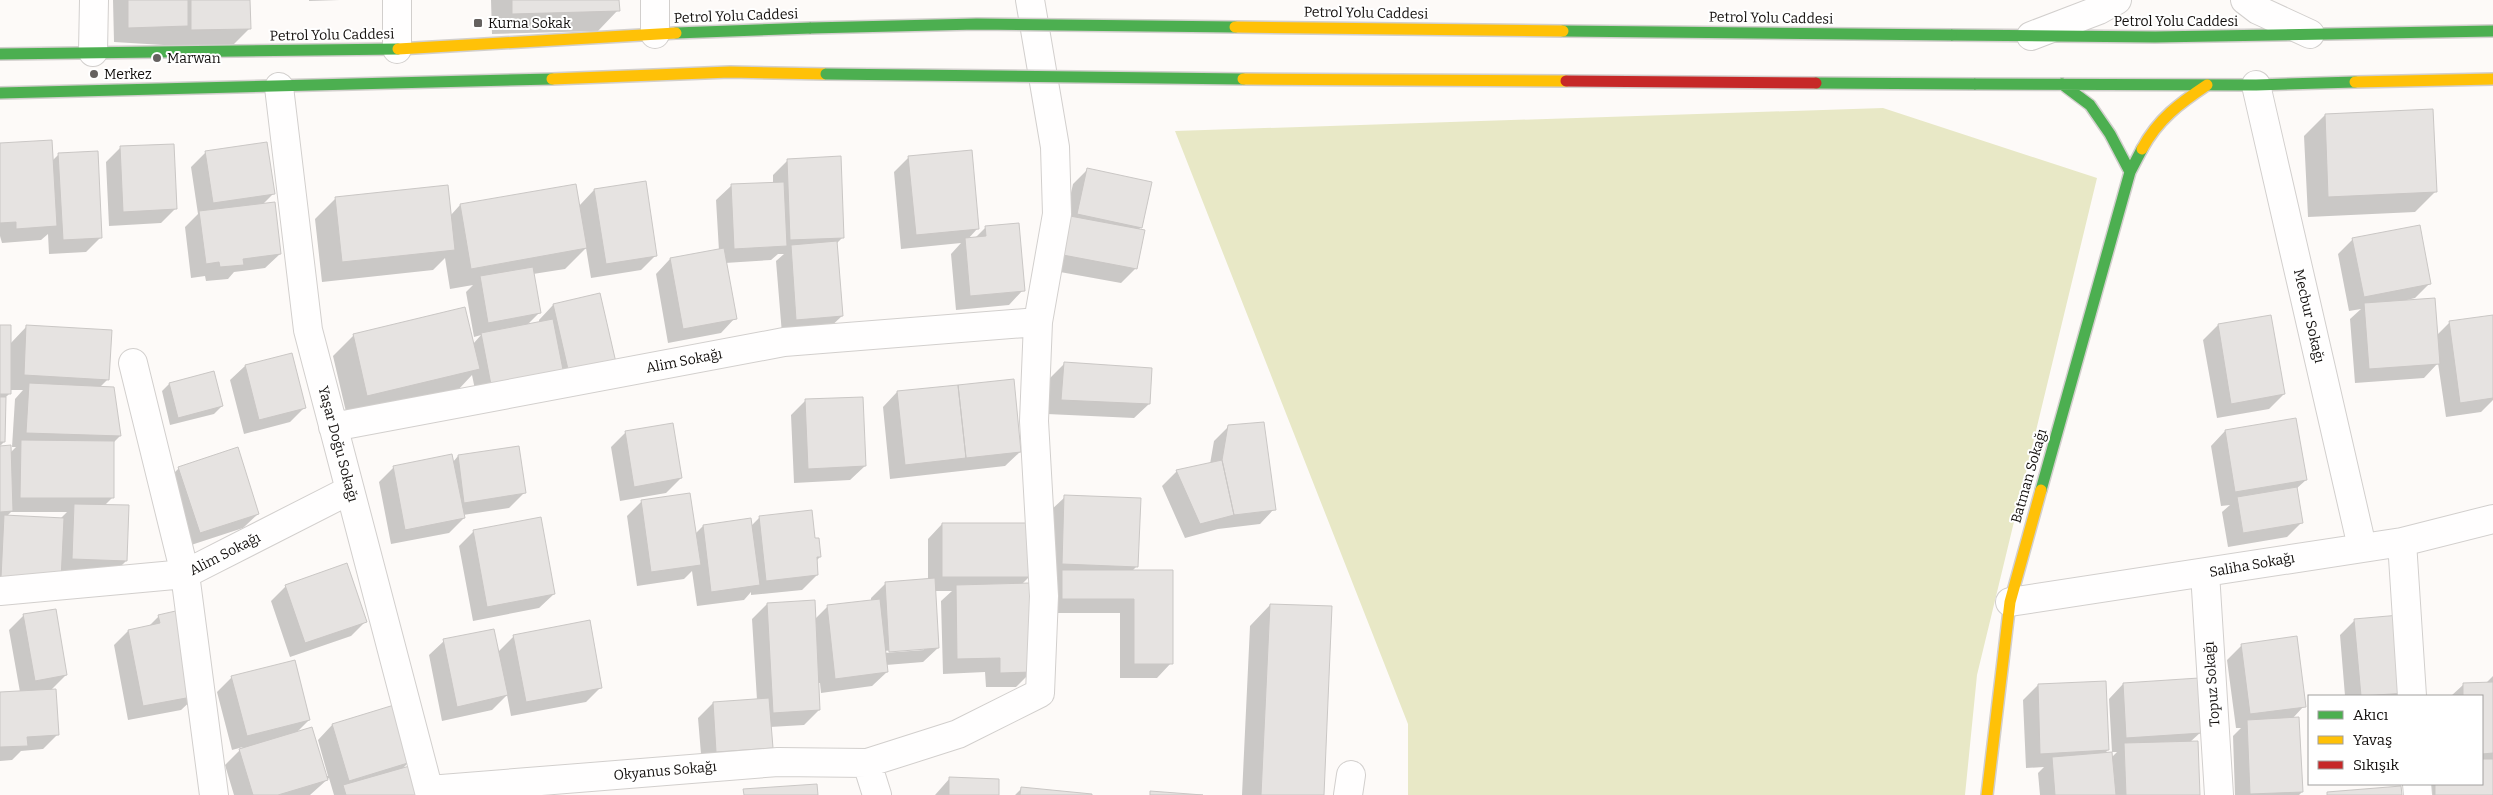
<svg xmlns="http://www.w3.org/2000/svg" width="2493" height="795" font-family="Bitter,serif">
	<rect width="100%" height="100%" fill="#fdfaf8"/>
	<path fill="#e8e8c6" d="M1883 108 2097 178 1977 675 1965 795H1408V724L1175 131Z"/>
	<path fill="#0003" fill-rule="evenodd" d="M113 0H249L250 28 229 49 114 42Z
		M309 0H340L309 1Z
		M491 0H618V10L598 31 492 34Z
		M2325 115 2436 191 2415 212 2308 217 2304 136Z
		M0 144 52 161 59 154 101 237 86 252 49 254 48 234 41 240 2 243 0 236Z
		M120 148 176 208 161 223 109 226 106 162Z
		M206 152 273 194 263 204 280 254 265 268 234 272 228 279 206 281 205 276 191 278 185 227 198 214 191 167Z
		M909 157 978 228 968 239 975 238 986 227 1023 290 1009 305 956 310 951 254 961 243 901 249 894 172Z
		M788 160 842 238 836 244 842 316 827 330 782 334 776 261 784 254H778L771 260 725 263 735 318 721 333 668 343 656 274 670 259 719 251 716 200 731 186 773 184V175Z
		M1088 169 1141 227 1138 230 1136 268 1121 283 1049 270 1064 224 1073 184Z
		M594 190 656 255 641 270 591 278 586 248 565 269 533 274 539 313 526 326 539 323V320L553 305 616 366 479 409 472 375 458 390 347 416 333 356 354 335 473 344 481 335 474 337 466 292 473 285 450 289 445 258 433 270 322 282 315 219 336 198 450 216 460 205 579 206Z
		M2353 239 2430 283 2415 298 2407 300 2437 335 2450 322 2493 316V400L2481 412 2446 417 2438 363 2424 378 2355 383 2350 319 2361 309 2349 311 2338 254Z
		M2218 325 2284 394 2269 409 2217 418 2203 340Z
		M27 326 108 379 99 388 120 436 113 443 112 498 104 506 126 561 111 576 0 593V447H12L15 399 23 390H10V393L5 398 4 442 0 446V327L10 344ZM10 447H16L10 453ZM11 512H67L60 519 6 517Z
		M291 354 305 407 290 422 244 434 230 380 245 366Z
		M1064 364 1149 404 1134 418 1047 414 1049 379Z
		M169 384 222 406 214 414 170 425 162 391Z
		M897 392 1020 452 1005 466 890 479 883 407Z
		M805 401 865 466 850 480 794 483 791 415Z
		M1229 426 1274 509 1260 524 1218 529 1185 538 1162 486 1177 471 1210 464 1214 441Z
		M2225 431 2306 480 2296 489 2301 523 2287 537 2228 547 2222 512 2230 505 2221 506 2211 446Z
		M626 432 681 478 666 493 620 501 611 447Z
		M518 447 524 493 509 508 463 515 464 518 449 533 391 544 379 482 394 467 453 462 458 456Z
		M179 468 258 514 243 528 185 547 164 483Z
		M1065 497 1137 566 1132 571 1171 663 1157 678H1120V613H1047L1050 511Z
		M642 501 695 534 703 526 750 520 751 526 760 517 814 539 820 557 816 561 817 575 802 590 751 595V592L744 600 697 606 692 571 684 579 637 586 627 516Z
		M942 524 1030 576 1022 584 1031 672 1016 687H986L985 672 943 674 941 601 952 591H935L938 648 923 662 886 665 887 672 872 686 821 693 820 683H818L819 710 804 725 770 727 771 748 757 762 702 766 698 718 713 703 757 700 752 619 767 604 814 620 827 607 871 601V598L886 583 928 580V539ZM924 648V650L883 653V651Z
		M473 532 554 594 539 608 473 621 459 546Z
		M286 586 365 622 351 636 290 657 271 601Z
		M1270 605 1323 795H1242L1250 626Z
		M24 615 66 675 50 691 57 735 43 749 21 751 12 760 0 761V693L20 692 9 630Z
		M159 616 196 696 181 710 128 720 114 645 128 631 148 627Z
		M2354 621 2401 696H2345L2340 635Z
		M514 636 601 687 586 702 511 716 507 695 492 710 442 721 429 655 444 641 498 652Z
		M2242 645 2304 706 2292 719 2302 792 2299 795H2235L2233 736 2241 728H2236L2227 660Z
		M2493 676V795H2414V784H2482V696H2451L2463 685 2486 683Z
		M232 677 309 720 295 734 326 776H328L318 740 332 725 409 762 402 769 419 795H334L329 778 310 795H234L225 765 243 747 232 750 217 692Z
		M2123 684 2201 732 2190 742 2198 795H2040L2038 773 2044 767 2026 768 2023 700 2038 685 2108 750 2104 754 2111 758 2117 752H2112L2109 699Z
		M950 778 998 795H935Z
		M1022 788 1091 795H1015Z"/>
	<path fill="#e6e3e1" stroke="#cac7c5" d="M128 0H188V26L128 28Z
		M191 0H250L251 29 191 30Z
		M512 0H619L620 11 512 14Z
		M2433 109 2437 192 2328 197 2325 114Z
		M52 140 57 226 16 229V222L0 223V143Z
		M267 142 275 194 213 203 205 151Z
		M174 144 177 209 123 212 120 146Z
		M972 150 979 229 916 235 908 156Z
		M98 151 102 238 63 240 58 153Z
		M841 156 844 238 790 240 787 159Z
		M1087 168 1152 182 1142 228 1077 214Z
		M646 181 657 256 606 264 594 189Z
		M784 182 787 246 734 249 731 184Z
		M576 184 587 248 471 269 460 204Z
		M448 185 455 250 342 262 335 197Z
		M275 202 281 254 243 259 244 265 220 267 219 262 206 264 199 211Z
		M1070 216 1145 230 1137 269 1063 255Z
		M1019 223 1025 291 970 296 965 238 986 236 985 226Z
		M2420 225 2431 284 2364 297 2352 238Z
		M837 241 843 316 796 320 791 245Z
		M724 248 737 319 683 329 670 258Z
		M533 267 541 313 488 323 480 276Z
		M600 293 617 367 570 378 553 304Z
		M2435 298 2440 364 2369 369 2364 303Z
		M465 307 480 369 367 396 353 334Z
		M2271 315 2285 394 2231 404 2218 324Z
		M2493 315V398L2460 403 2449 321Z
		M553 319 565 380 493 395 481 333Z
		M0 325H11V394H0Z
		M26 325 112 330 109 380 24 375Z
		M292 353 306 408 259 420 245 365Z
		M1064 362 1152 368 1150 404 1061 400Z
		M214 371 223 406 178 418 169 383Z
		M1014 379 1021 452 966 458 958 385Z
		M29 383 114 387 121 436 26 433Z
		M958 385 966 458 905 465 897 391Z
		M0 397H6L5 442H0Z
		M863 397 866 466 808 469 805 399Z
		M2296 418 2307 480 2235 492 2225 430Z
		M1264 422 1276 510 1234 515 1222 460 1228 425Z
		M673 423 682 478 634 487 625 431Z
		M21 440 114 441V498H20Z
		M11 445 13 511 0 512V446Z
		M519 446 526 493 464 503 458 455Z
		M238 447 259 514 200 533 178 467Z
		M452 454 465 518 405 530 393 466Z
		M1222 460 1234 515 1200 524 1176 470Z
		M2297 487 2303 523 2243 533 2237 497Z
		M690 493 701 565 651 572 641 500Z
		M1064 495 1141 498 1138 567 1062 564Z
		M74 504 129 505 127 561 72 559Z
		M812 510 815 538H819L821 557H817L818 575 766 581 759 516Z
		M4 515 64 518 61 580 1 578Z
		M541 517 555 594 487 607 473 530Z
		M751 518 760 585 711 592 703 525Z
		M942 523H1032L1031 577H942Z
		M347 563 367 622 305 643 285 585Z
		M1062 570H1173V664H1134V599H1062Z
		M935 578 939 648 889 652 885 582Z
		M1030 583 1032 672 1000 673V658L957 659 956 585Z
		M880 599 888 672 835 679 827 605Z
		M815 600 820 710 773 713 767 603Z
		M1270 604 1332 606 1324 795H1261Z
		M56 609 67 675 35 681 23 614Z
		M180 610 197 696 143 706 128 630 160 623 158 615Z
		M2400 615 2407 693 2361 696 2354 619Z
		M590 620 602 688 526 702 513 635Z
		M494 629 508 695 457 707 443 639Z
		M2297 636 2306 707 2250 714 2241 644Z
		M295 660 310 720 247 736 231 676Z
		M2199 678 2202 733 2126 738 2123 683Z
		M2106 681 2109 750 2040 754 2038 684Z
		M2493 682V753L2482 754V696H2463V683Z
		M56 689 59 735 27 737 28 746 0 747V692Z
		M769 698 773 748 716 752 713 702Z
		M394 705 411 762 349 781 332 724Z
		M2299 717 2303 792 2250 794 2247 720Z
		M312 727 328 780 278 795H253L239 749Z
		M2198 741 2200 795H2126L2124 743Z
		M2112 752 2116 795H2055L2052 757Z
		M2482 759H2493V795H2435V784H2482Z
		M413 765 421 795H346L343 785Z
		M949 777 999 779V795H949Z
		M817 784 818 795H744L743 789Z
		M2401 786 2402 795H2327V792Z
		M1021 787 1092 794V795H1020Z
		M1150 791 1203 795H1150Z"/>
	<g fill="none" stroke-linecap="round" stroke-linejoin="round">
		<defs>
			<path id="street" d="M397 0V49
				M655 0V34
				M2245 0 2258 10 2310 34
				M2031 36 2099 10 2117 0
				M93 52 94 0
				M2256 85 2362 547
				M279 87 308 330 430 795
				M133 363 185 574 214 795
				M333 427 784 342 1038 322
				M2402 542 2412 696
				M2205 573 2219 795
				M0 591 185 574 350 490
				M2010 602 2402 542 2493 519
				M867 763 877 795
				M2417 784 2418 795
				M429 790 778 762 867 763 958 734 1040 693 1044 596 1034 421 1038 322 1057 214 1055 147 1030 0
				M1348 795 1351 775"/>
			<path id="fast" d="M676 33 811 28
				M1951 35 2155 37 2493 31
				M0 54 398 49
				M1974 84 2256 85 2355 82
				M2062 84 2090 105 2110 134 2130 172
				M0 93 552 79
				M2041 490 2130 172 2142 149"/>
			<path id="slow" d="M398 49 676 33
				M552 79 730 72 826 74
				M2355 82 2493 79
				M2142 149C2158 119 2180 103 2207 85
				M1987 795 2010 602 2041 490"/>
		</defs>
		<use href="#street" stroke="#d2cfcd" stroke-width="30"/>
		<use href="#fast" stroke="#d2cfcd" stroke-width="14"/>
		<use href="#slow" stroke="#d2cfcd" stroke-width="14"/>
		<use href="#street" stroke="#fffefe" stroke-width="28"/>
		<use href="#fast" stroke="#4caf50" stroke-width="11"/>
		<use href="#slow" stroke="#ffc107" stroke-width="11"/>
		<defs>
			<path id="fast-bridge" d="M811 28 977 24 1235 27
				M1563 31 1951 35
				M826 74 1243 79
				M1816 83 1974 84"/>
			<path id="slow-bridge" d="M1235 27 1563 31
				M1243 79 1566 81"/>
			<path id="jam-bridge" d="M1566 81 1816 83"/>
		</defs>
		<use href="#fast-bridge" stroke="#d2cfcd" stroke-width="14" stroke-linecap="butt"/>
		<use href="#slow-bridge" stroke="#d2cfcd" stroke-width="14" stroke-linecap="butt"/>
		<use href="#jam-bridge" stroke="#d2cfcd" stroke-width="14" stroke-linecap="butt"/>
		<use href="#fast-bridge" stroke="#4caf50" stroke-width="11"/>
		<use href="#slow-bridge" stroke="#ffc107" stroke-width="11"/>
		<use href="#jam-bridge" stroke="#c62828" stroke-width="11"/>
	</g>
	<g fill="#65615f" stroke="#fff" stroke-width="2">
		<rect x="473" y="18" width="10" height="10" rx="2.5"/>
		<circle cx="157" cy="58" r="5"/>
		<circle cx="94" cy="74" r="5"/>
	</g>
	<g text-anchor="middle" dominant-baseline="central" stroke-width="4" stroke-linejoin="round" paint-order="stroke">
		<g font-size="14" fill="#130f0d" stroke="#fff">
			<text transform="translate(1366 13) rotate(1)">Petrol Yolu Caddesi</text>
			<text transform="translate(736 16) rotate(-2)">Petrol Yolu Caddesi</text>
			<text transform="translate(1771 18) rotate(1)">Petrol Yolu Caddesi</text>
			<text x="2176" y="21">Petrol Yolu Caddesi</text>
			<text transform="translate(332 35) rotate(-1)">Petrol Yolu Caddesi</text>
			<text transform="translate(2309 316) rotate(77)">Mecbur Sokağı</text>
			<text transform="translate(684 361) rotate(-11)">Alim Sokağı</text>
			<text transform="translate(338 444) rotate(75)">Yaşar Doğu Sokağı</text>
			<text transform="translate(2029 476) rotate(-74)">Batman Sokağı</text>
			<text transform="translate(225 554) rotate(-27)">Alim Sokağı</text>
			<text transform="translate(2252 565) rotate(-10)">Saliha Sokağı</text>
			<text transform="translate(2212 684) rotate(-94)">Topuz Sokağı</text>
			<text transform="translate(665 771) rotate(-5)">Okyanus Sokağı</text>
		</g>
		<g font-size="14" fill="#130f0d" stroke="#fff" text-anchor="start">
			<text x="488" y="23">Kurna Sokak</text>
			<text x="167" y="58">Marwan</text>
			<text x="104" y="74">Merkez</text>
		</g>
	</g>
	<rect x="2308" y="695" width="175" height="90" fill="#ffffff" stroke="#a19f9e"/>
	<rect x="2318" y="711" width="25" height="8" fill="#4caf50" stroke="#a19f9e"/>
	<text x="2353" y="720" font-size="15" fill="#130f0d">Akıcı</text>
	<rect x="2318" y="736" width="25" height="8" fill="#ffc107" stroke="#a19f9e"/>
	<text x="2353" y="745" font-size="15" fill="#130f0d">Yavaş</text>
	<rect x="2318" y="761" width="25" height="8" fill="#c62828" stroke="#a19f9e"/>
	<text x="2353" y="770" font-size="15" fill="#130f0d">Sıkışık</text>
</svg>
